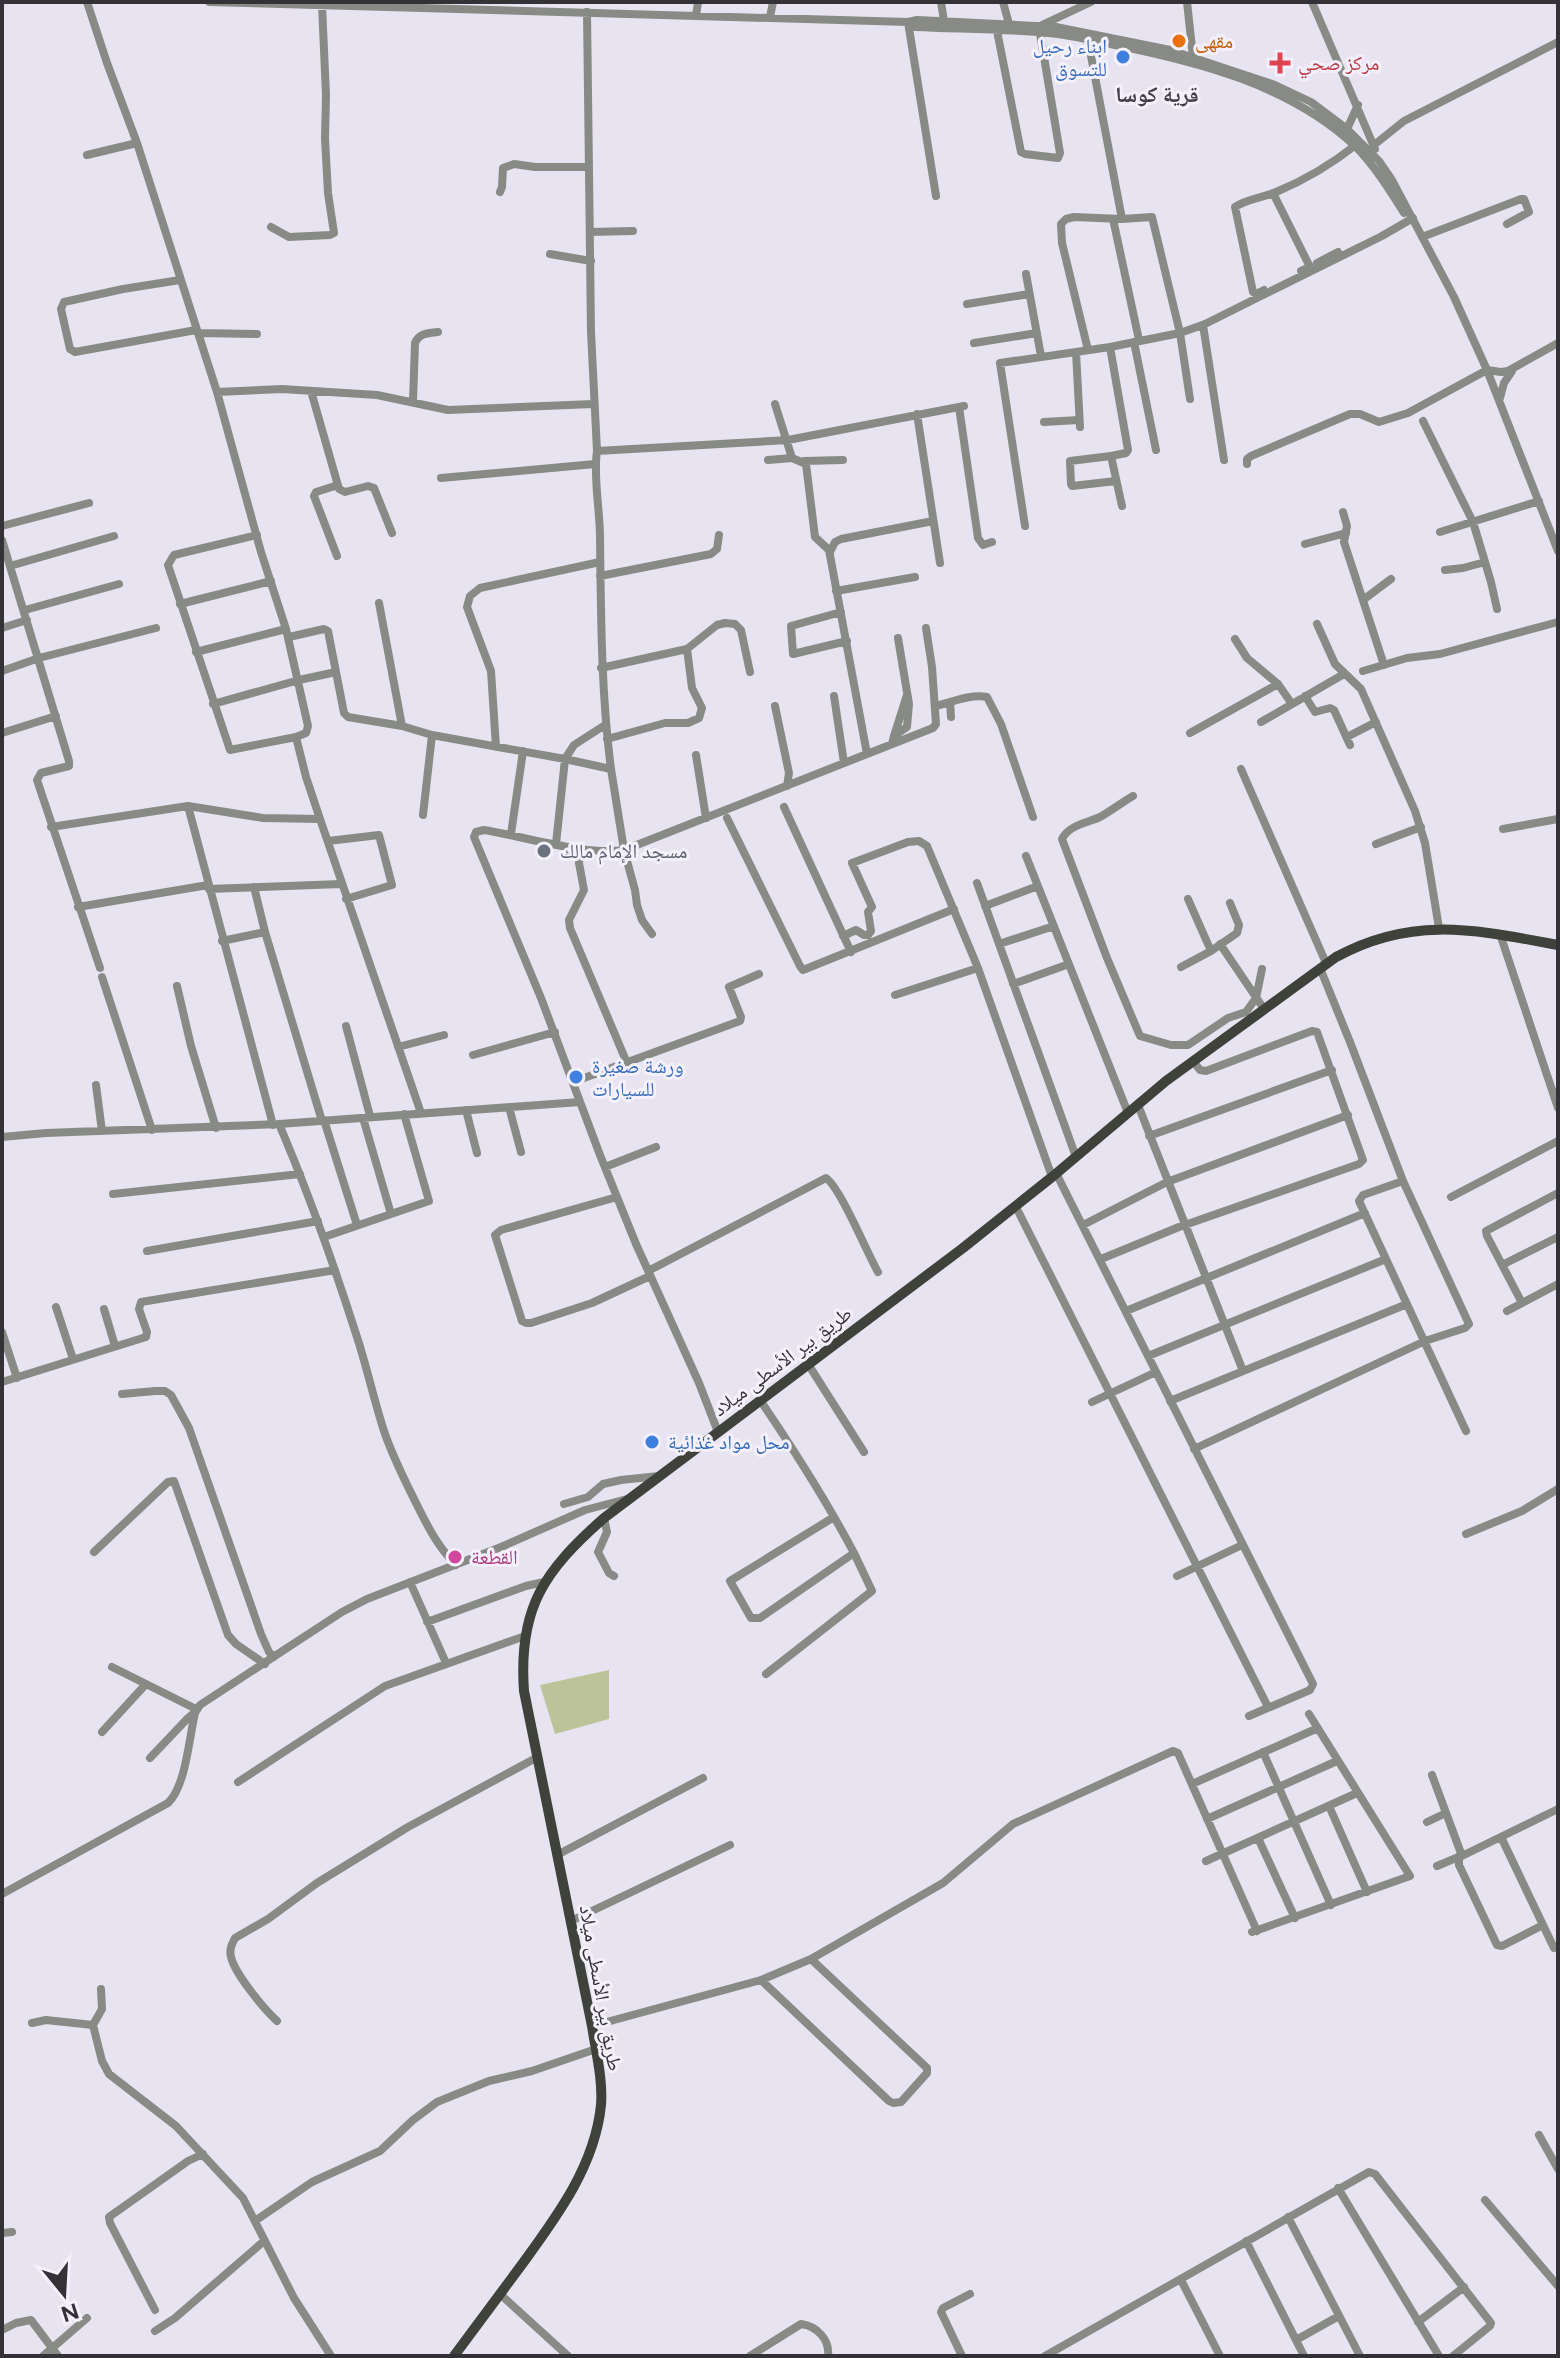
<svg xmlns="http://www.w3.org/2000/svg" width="1560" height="2358" font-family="Figtree,'Noto Naskh Arabic',sans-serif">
	<rect width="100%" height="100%" fill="#e7e3f0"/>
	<path fill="#bdc399" d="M609 1670V1719L555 1734 540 1685Z"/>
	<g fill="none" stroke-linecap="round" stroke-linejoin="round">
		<path stroke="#888b85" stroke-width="8" d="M87 2 107 63 137 143 217 392 261 552 286 629 308 726 306 733 296 737 306 777 320 819
			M209 2 908 22 917 20 1056 27 1170 50 1275 85 1311 102 1347 129 1379 161 1392 180 1454 297 1487 370 1558 551
			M941 2 944 21
			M1003 2 1009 24
			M1187 2 1193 57
			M1312 2 1375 149
			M587 12 591 332 597 451C593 477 600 510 600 537 601 615 601 692 611 769
			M696 16 698 2
			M770 17 773 2
			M908 22 915 27C960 29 1005 29 1049 33 1071 35 1094 41 1115 45 1199 62 1289 85 1354 145 1374 165 1389 189 1404 213
			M908 22 936 196
			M1042 25 1091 2
			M997 31 1021 152 1025 154 1058 158 1060 153 1040 33
			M1088 40 1122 219
			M1347 129 1358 105
			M1374 145 1404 121 1558 42
			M87 155 137 143
			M500 192 502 187 503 168 514 164 535 167H589
			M1273 193 1310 267 1301 271
			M1113 219 1139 340
			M271 227 289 237 330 235 334 233 328 193 325 139 326 95 322 5
			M590 232 633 231
			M1422 237 1521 199H1524L1529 212 1507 224
			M550 254 591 261
			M1317 263 1338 252
			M1026 274 1041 356
			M180 280 123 289 64 302 61 309 70 349 75 352 196 330
			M1264 290 1256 294 1253 292 1235 207C1246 199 1262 198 1276 192 1305 180 1332 164 1357 144
			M967 304 1029 294
			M1203 325 1224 460
			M198 333 257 334
			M1134 342 1156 450
			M974 343 1037 333
			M1110 347 1128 450 1126 453 1111 456 1122 506
			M1088 350 1062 243 1061 224 1066 219 1074 217 1122 219 1152 217 1180 333 1190 399
			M1076 352 1080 427
			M311 391 339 489 345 492 368 486 374 488 392 533
			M217 392 282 389 377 395 448 410 593 404
			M1500 398 1504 383 1512 371
			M413 401 415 343C419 333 429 333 438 332
			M959 407 978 538 983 545 992 542
			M917 414 940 563
			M1423 421 1473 522 1491 582 1497 609
			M1044 422 1079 420
			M597 451 788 440 964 406
			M1111 456 1070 461 1071 484 1072 486 1116 481
			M768 460 792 458
			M804 461 843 460
			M1247 464V459L1251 456 1350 414H1360L1379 422 1408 413 1487 370 1501 372 1508 371 1558 343
			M441 478 595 464
			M1343 512 1347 526 1344 542 1384 665
			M2 526 89 503
			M1025 526 1000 363 1110 347 1180 333 1205 324 1259 297 1382 236 1413 218
			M1440 532 1539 501
			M257 535 174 555 168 565 230 750 296 737
			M2 540 69 761V766L41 773 37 780 100 968
			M1305 544 1346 533
			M830 552 835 542 841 539 933 521
			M337 556 314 496 316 492 338 485
			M10 566 114 536
			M1445 570 1463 568 1485 562
			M600 576 711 554 717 549 719 535
			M836 591 915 577
			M1363 600 1391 579
			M379 603 402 726
			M180 604 271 581
			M25 610 119 584
			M841 612 791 626 793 654 847 641
			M1317 624 1335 664 1361 689 1415 811 1425 843 1439 928
			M2 628 27 620
			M289 637 324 629 328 631 344 713 348 717 402 726 432 735 565 759 611 769 624 850 635 890 637 905 642 920 652 934
			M1235 639 1247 658 1278 684 1292 704
			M196 652 286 629
			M601 668 687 649 717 625 725 623 735 624 741 630 750 672
			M2 671 39 658 156 628
			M1363 671 1407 658 1440 654 1558 622
			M834 696 844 763
			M1305 696 1315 712 1330 708 1334 710 1350 745
			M950 702 951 717
			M213 704 299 680 336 672
			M775 706 789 773 787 786
			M936 706C952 702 970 694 987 697L1001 724 1033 817
			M1261 722 1344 674
			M2 733 56 716
			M1190 733 1278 684
			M894 736 907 695
			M1347 737 1376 722
			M607 739 665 723H688L699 718 702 708 692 688 687 649
			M892 744 894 736 907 727 909 704 898 638
			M496 747 491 671 467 607 470 596 480 588 600 562
			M867 754 933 728 936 724 932 667 926 628
			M696 755 706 818
			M1241 769 1326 963
			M1133 796C1121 803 1111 811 1100 817 1087 823 1069 825 1062 839L1107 958 1140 1036 1171 1045H1188L1228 1018 1246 1012 1256 998 1262 969
			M188 806 273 1125
			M784 807 851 952
			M423 815 432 735
			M727 818 800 966 803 970 954 909
			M51 827 188 806 263 818 320 819 421 1113
			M1503 829 1558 819
			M511 834 523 751
			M328 841 379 835 392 885 346 899
			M556 844 565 759 574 745 605 725
			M1376 844 1421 827
			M581 848 579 863 584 890 569 920 570 928 627 1063
			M1026 856 1128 1113
			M977 883 1076 1157
			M254 887 265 932
			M209 889 341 884
			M1188 899 1211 951
			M985 906 1038 886
			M78 907 208 885
			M1500 934 1558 1108
			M843 936 856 930 864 935H868L871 931 868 912 872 907 852 863 908 842 919 841 927 846 978 968 1052 1177
			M222 941 265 932 322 1121
			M999 944 1054 926
			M1220 944 1264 1009
			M1181 967 1211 951 1237 933 1239 925 1230 903
			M102 977 152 1130
			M1013 984 1069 964
			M177 986 191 1046 216 1128
			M895 995 978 968
			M346 1026 370 1116
			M398 1047 444 1035
			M473 1055 555 1032
			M573 1082 740 1021 741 1017 729 987 759 974
			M96 1085 102 1131
			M1138 1105 1243 1371
			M509 1107 521 1152
			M466 1110 477 1153
			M363 1118 391 1214
			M324 1120 357 1225
			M279 1124C309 1194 334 1265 357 1337 367 1368 374 1400 384 1431 393 1458 406 1483 419 1509 429 1529 439 1548 456 1565
			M1149 1136 1332 1070
			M2 1137 46 1133 279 1124 580 1102
			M605 1167 656 1147
			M1056 1173 1313 1684 1310 1690 1249 1716
			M1403 1181 1363 1195 1359 1201 1466 1431
			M113 1194 300 1174
			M617 1197 501 1230 495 1235 522 1321 526 1323H531L592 1303 650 1276
			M1451 1197 1558 1141
			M1016 1207 1268 1707
			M1083 1225 1167 1182 1348 1115
			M324 1237 429 1201 404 1114
			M147 1251 318 1221
			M1101 1259 1179 1227 1359 1164 1363 1160 1317 1032 1312 1031 1206 1071 1200 1070 1193 1061
			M1502 1265 1558 1237
			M648 1271 826 1178C840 1187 867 1253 878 1272
			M1522 1303 1487 1236 1486 1231 1558 1193
			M56 1307 73 1359
			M104 1309 115 1346
			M1126 1311 1365 1213
			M1507 1311 1558 1284
			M2 1332 17 1378
			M1148 1356 1386 1259
			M808 1364 864 1452
			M2 1382 146 1337 147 1332 139 1309 141 1302 335 1270
			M122 1394 155 1391H165L171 1395 189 1428 261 1634 269 1652 274 1657
			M760 1400C794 1450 826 1500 854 1553L760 1618H751L730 1581 834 1517
			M1170 1401 1407 1304
			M1092 1402 1156 1372
			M718 1432 699 1383 636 1244 600 1155 541 998 474 837 476 832 484 830C522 836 587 856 624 850L867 754 829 550 815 537 806 464 792 458 775 404
			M1194 1449 1425 1341 1465 1328 1469 1324 1403 1181 1350 1042 1320 968
			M564 1504 588 1497 603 1484 621 1480 659 1476
			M604 1518 607 1532 598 1552 609 1573 614 1576
			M1466 1534 1522 1511 1558 1489
			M94 1552 168 1482 174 1481 228 1635 236 1644 265 1664
			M1177 1576 1242 1545
			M410 1582 446 1663
			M427 1622 526 1586 544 1582
			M112 1667 196 1709
			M766 1674 872 1591 854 1553
			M102 1732 146 1684
			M1263 1752 1331 1905
			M150 1758 188 1718 194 1713
			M1432 1775 1462 1856
			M238 1782 385 1686 525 1636
			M1192 1784 1318 1728
			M1329 1806 1367 1892
			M1207 1819 1337 1761
			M1427 1822 1446 1813
			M1501 1837 1554 1948
			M1258 1838 1295 1918
			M557 1855 703 1778
			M1459 1856V1865L1497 1945 1502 1946 1543 1925
			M1206 1861 1357 1793
			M1437 1866 1468 1853 1558 1809
			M2 1894 168 1803C186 1786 189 1738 195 1713L200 1705 342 1612 367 1599 501 1547 585 1510 627 1499
			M571 1921 730 1845
			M1252 1932 1410 1876 1309 1714
			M761 1980 889 2101 893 2103 901 2102 927 2073V2068L811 1959
			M101 1989 102 2009 93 2025 102 2061 109 2074 176 2126 243 2198 294 2298 331 2356
			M277 2021C264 2009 235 1974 231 1957 229 1949 232 1944 235 1938L268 1919 317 1883 408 1827 536 1758
			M32 2023 46 2020 93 2025
			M592 2026 761 1980 811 1959 943 1883 1013 1824 1173 1751 1178 1753 1257 1931
			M1539 2135 1558 2169
			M1338 2188 1439 2356
			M1485 2200 1558 2286
			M1288 2217 1360 2356
			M255 2221 312 2182 380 2151 413 2120 437 2102 489 2081 532 2071 596 2049
			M2 2233 12 2232
			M1246 2241 1304 2356
			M1181 2280 1220 2356
			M500 2294 568 2356
			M155 2310 110 2223 109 2217 188 2161 203 2154
			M1418 2322 1464 2287
			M2 2330 16 2323 31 2320 58 2356
			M155 2331 175 2318 264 2241
			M1296 2340 1339 2316
			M43 2356 87 2318
			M750 2356 801 2324C817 2326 830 2340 828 2356
			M962 2356 941 2312 943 2308 970 2294
			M1045 2356 1369 2172 1375 2174 1491 2323 1490 2326 1453 2356"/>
		<path stroke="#3e423a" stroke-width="10" d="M454 2356C477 2325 500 2294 523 2263 558 2215 595 2165 601 2105 603 2080 596 2052 592 2026L524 1691C518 1608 544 1571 604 1518L963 1248 1052 1177 1166 1081 1336 957C1413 915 1476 930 1558 945"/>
	</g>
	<circle fill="#e8710a" stroke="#f4f0fd" stroke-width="3" cx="1179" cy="41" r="8"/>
	<g fill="#3f7fe0" stroke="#f4f0fd" stroke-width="3">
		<circle cx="1123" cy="57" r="8"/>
		<circle cx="576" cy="1077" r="8"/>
		<circle cx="652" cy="1442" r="8"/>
	</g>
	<path fill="#e0444e" stroke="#f4f0fd" stroke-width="3" d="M1276 51h8v8h8v8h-8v8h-8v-8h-8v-8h8z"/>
	<circle fill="#6b7280" stroke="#f4f0fd" stroke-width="3" cx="544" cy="851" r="8"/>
	<circle fill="#d1479c" stroke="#f4f0fd" stroke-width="3" cx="455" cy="1557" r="8"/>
	<g text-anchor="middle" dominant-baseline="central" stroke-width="6" stroke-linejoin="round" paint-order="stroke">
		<g font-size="20" fill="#c56008" stroke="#f4f0fd" text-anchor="start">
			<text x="1195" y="41">مقهى</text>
		</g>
		<g font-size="20" fill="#366cbe" stroke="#f4f0fd" text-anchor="start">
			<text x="1107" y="46" text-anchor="end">ابناء رحيل<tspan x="1107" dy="23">للتسوق</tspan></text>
			<text x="592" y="1066">ورشة صغيرة<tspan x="592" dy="23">للسيارات</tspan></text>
			<text x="668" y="1442">محل مواد غذائية</text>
		</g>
		<g font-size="20" fill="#be3a42" stroke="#f4f0fd" text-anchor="start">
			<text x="1298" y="63">مركز صحي</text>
		</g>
		<g font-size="20" fill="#5b616d" stroke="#f4f0fd" text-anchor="start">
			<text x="560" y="851">مسجد الإمام مالك</text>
		</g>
		<g font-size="20" fill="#343237" stroke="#f4f0fd">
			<text transform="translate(782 1361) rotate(-37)">طريق بير الأسطى ميلاد</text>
			<text transform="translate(601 1988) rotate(80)">طريق بير الأسطى ميلاد</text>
		</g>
		<g font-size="20" fill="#b23c85" stroke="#f4f0fd" text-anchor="start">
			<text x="471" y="1557">القطعة</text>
		</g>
		<g font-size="22" font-weight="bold" fill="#423f49" stroke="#f4f0fd">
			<text x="1157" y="94">قرية كوسا</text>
		</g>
	</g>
	<rect width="1560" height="2358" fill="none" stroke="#343237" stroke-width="8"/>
	<g transform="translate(64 2294) rotate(162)" stroke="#f4f0fd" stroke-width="6" paint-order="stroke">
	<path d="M0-6L14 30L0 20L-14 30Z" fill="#343237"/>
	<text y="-12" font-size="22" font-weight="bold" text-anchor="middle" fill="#343237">N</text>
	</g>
</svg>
